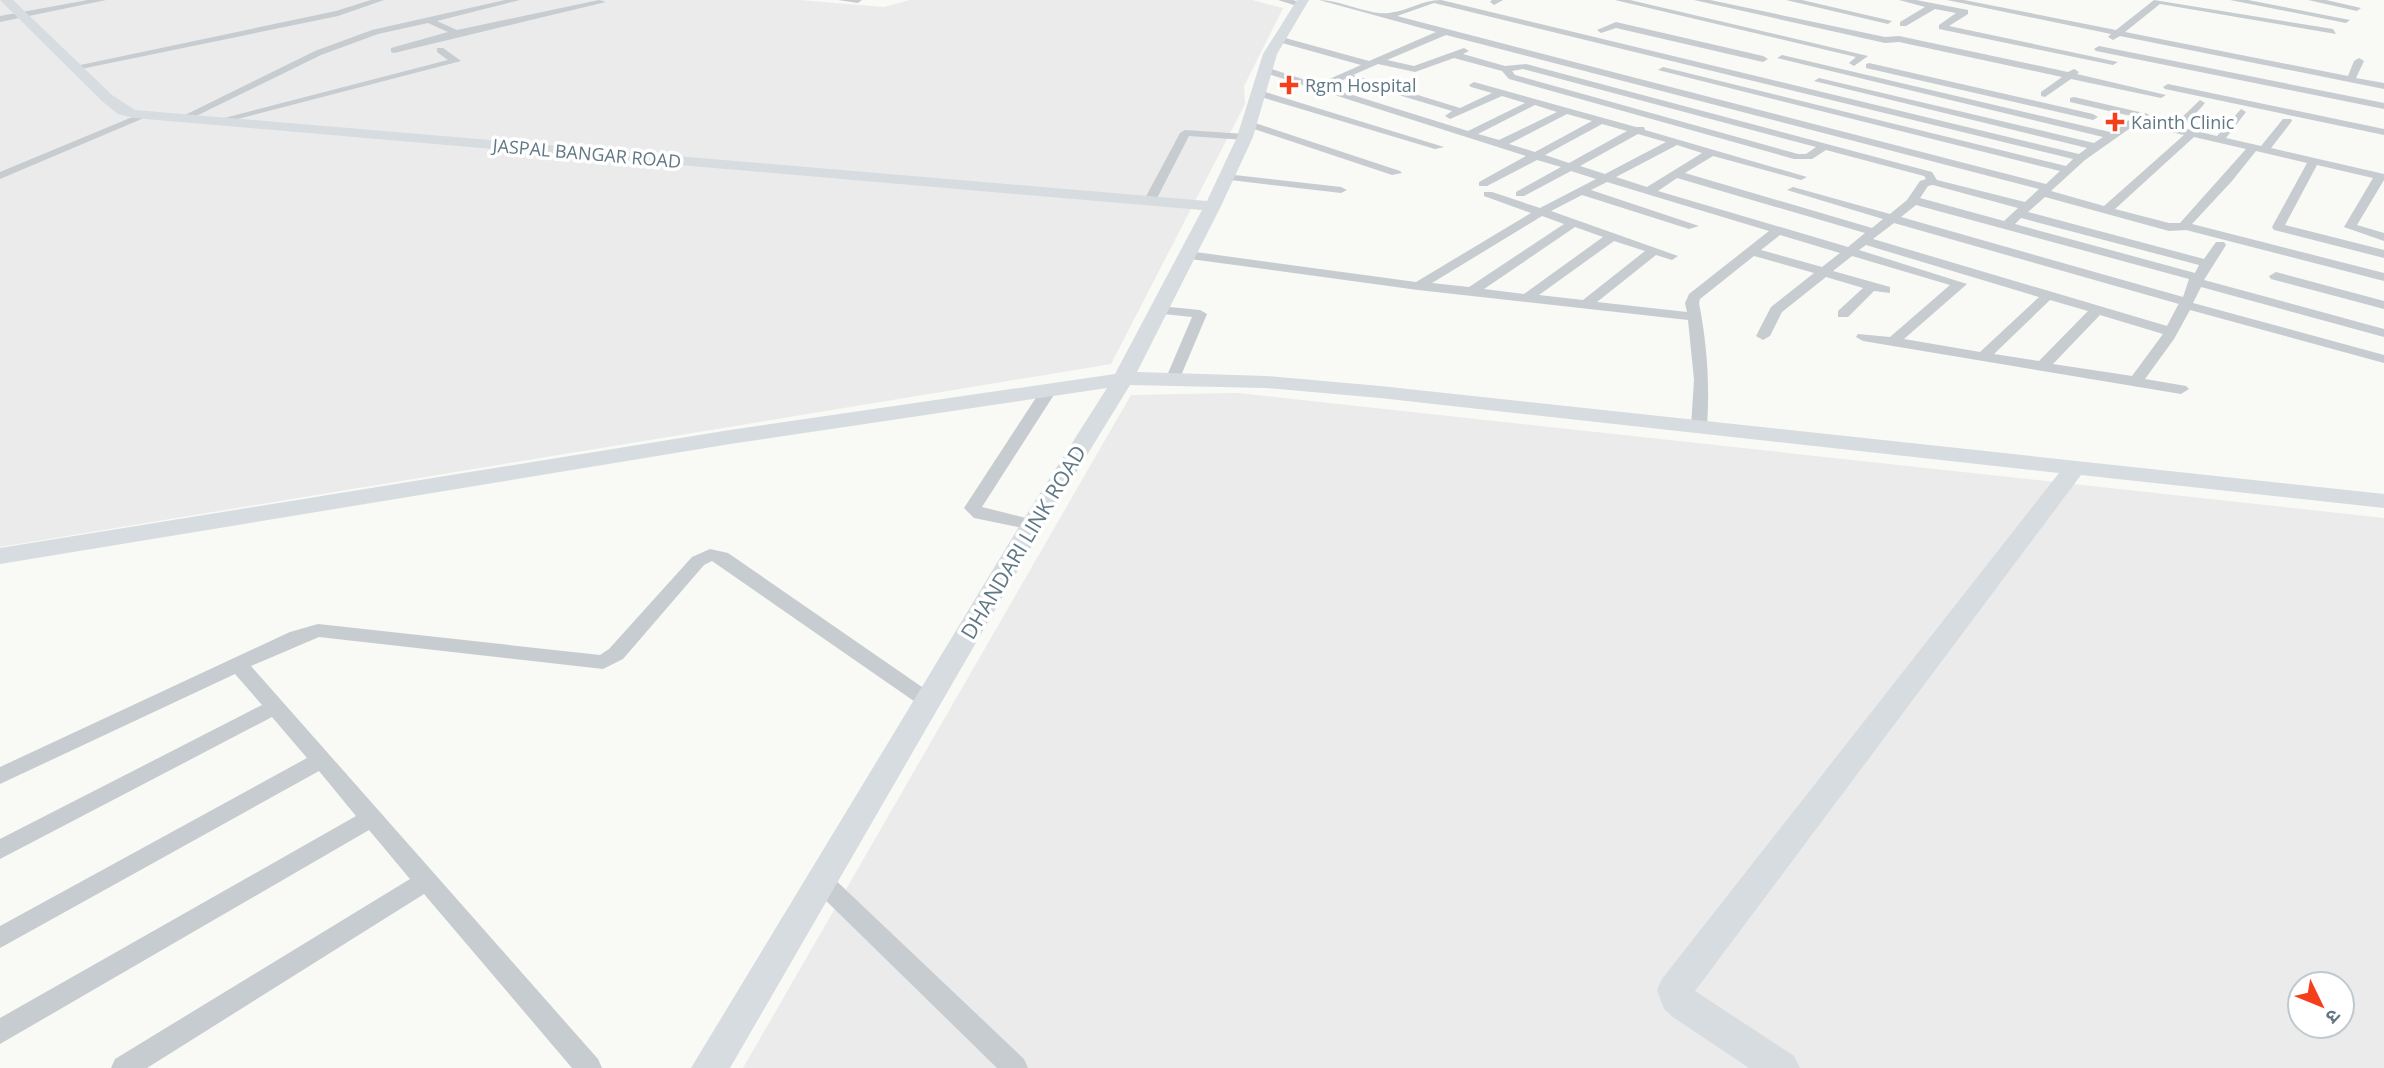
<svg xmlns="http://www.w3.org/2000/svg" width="2384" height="1068" font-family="'Open Sans','Noto Sans Devanagari',sans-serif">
	<rect width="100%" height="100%" fill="#f9f9f6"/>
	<path fill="#eaebea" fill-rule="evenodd" d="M0 0H799L884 7 910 0H1252L1283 8 1244 86 1245 104 1111 364 0 547Z
		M1238 393 2384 518V1068H743L1131 395ZM2300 984H2342V1026H2300Z"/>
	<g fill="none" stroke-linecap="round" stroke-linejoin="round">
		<path fill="#c6cccf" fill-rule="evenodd" d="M88 0H106L0 22V16Z
			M371 0H384L338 16 76 70 71 67 336 11Z
			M505 0H520L437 21 457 30 599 0 606 2 394 53 391 52V48L448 32 428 23 378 34 321 55 188 120 179 118 315 51 372 30Z
			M838 0H862L858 3Z
			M1278 0H1293L1304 4 1300 7Z
			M1319 0C1340 0 1372 16 1389 13 1408 11 1422 0 1441 0L2079 154 2087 148 1814 81 1819 78 2094 143 2103 137 1777 58 1782 55 2110 132 2134 117 2173 126 2200 100 2205 103 2183 128 2217 136 2241 109 2246 112 2226 138 2261 146 2283 119H2291L2292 121 2271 148 2384 174V180L2357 225 2384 233V241L2344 227 2373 178 2317 165 2285 225 2384 250V258L2274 230 2272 227 2307 163 2256 151 2232 181 2192 224 2384 273V281L2186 230 2169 231 2045 197 2028 212 2204 259 2216 242H2224L2226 245 2204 280 2384 329V337L2201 287 2193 303 2384 355V363L2190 310 2174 339 2145 379 2186 386 2189 389 2181 394 1863 341 1856 337 1858 334 1890 337 1950 285 1852 256 1833 271 1890 287V293L1874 291 1848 317H1838V311L1863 288 1826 277 1782 312 1770 336 1763 340 1756 336 1771 307 1814 273 1754 256 1700 299 1699 303C1707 344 1710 384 1707 426L1699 431 1691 426 1694 380 1688 320 1418 290 1183 258 1182 255 1188 251 1416 282 1531 213 1484 196V192H1492L1540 208 1596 179 1571 171 1524 196H1516V192L1561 167 1537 160 1487 186H1479V182L1526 156 1262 72 1260 70 1265 67 1318 84 1361 65 1275 41 1278 36 1369 61 1436 32ZM1434 3 2073 159 2066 166 1663 67 1658 70 2060 171 2046 184 1397 16ZM1446 35 2039 189 2025 202 1937 180 1932 172 1526 64 1505 66 1463 54 1469 51 1464 48 1414 66 1387 60ZM1454 58 1502 71 1509 79 1794 159H1812L1826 150 1924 176 1926 179 1920 181 1907 200 1890 214 1793 187 1787 190 1883 219 1872 228 1685 173 1713 156 1801 180 1807 177 1645 130 1644 127H1636L1474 82 1469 85 1471 87 1492 93 1460 108 1353 75 1378 64 1415 72ZM1523 69 1816 147 1806 154H1798L1515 75 1512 71ZM1345 79 1452 111 1445 116 1450 119 1502 96 1525 103 1468 131 1327 87ZM1535 105 1557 112 1499 140 1478 134ZM1567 114 1592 121 1535 152 1509 144ZM1602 124 1627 131 1569 163 1545 155ZM2136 124 2184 135 2104 206 2051 191 2085 160ZM1638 134 1666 142 1605 174 1580 166ZM2194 137 2246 149 2180 223H2169L2115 209ZM1677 145 1702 153 1647 187 1616 177ZM1677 178 1865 233 1848 247 1658 191ZM1607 182 1769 231 1689 294 1685 303 1687 312 1597 302 1656 255 1672 260 1678 256 1551 211 1582 195 1689 229 1699 226 1591 190ZM1933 185 2018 208 2004 221 1920 198 1928 186ZM1916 205 2189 279 2183 297 1901 217ZM1542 216 1564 224 1469 287 1432 283ZM2021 218 2199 265 2195 273 2015 224ZM1894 223 2179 304 2178 305 2167 326 1873 239ZM1575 227 1603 237 1524 294 1484 289ZM1780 235 1840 253 1822 267 1761 250ZM1614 241 1645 251 1583 300 1539 295ZM1866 245 2039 297 1980 352 1904 339 1967 284 1859 250ZM2050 300 2088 311 2039 361 1994 354ZM2100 315 2163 334 2132 376 2053 364Z
			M1492 0H1503L1494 5 1490 2Z
			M1615 0H1630L1868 56 1854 66 1849 63 1856 57Z
			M1694 0H1710L1885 37 1899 36 2068 72 2074 69 2079 72 2077 74 2166 95 2161 98 2071 79 2045 97 2041 96V92L2062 77 1899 42 1885 43Z
			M1786 0H1802L1892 21 1888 24Z
			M1899 0H1916L1968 10V14L1949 26 2118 62 2113 65 1939 29V25L1956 13 1935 9 1906 26H1900V22L1925 7Z
			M1947 0H1964L2116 30 2154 0 2333 29 2336 34 2160 4 2125 32 2348 76 2354 61 2359 58 2364 61 2356 78 2384 83V89L2120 36 2113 40 2108 37 2111 34Z
			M2230 0H2248L2350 20 2346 23Z
			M2308 0H2326L2361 8 2357 11Z
			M1616 22 1763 56 1768 59 1763 62 1616 28 1601 33 1597 30Z
			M2099 46 2384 103V109L2096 51 2094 49Z
			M437 48H443L461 61 218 124 213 121 448 60 437 52Z
			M1869 63 2093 114 2098 117 2093 120 1866 68V64Z
			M2168 84 2384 129V135L2165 89 2163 87Z
			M1254 91H1262L1444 147 1435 149 1254 95Z
			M2074 97 2148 114 2149 116 2144 119 2070 102V98Z
			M142 113 151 115 0 179V172Z
			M1249 121 1400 171 1402 173 1392 175 1245 126 1244 124Z
			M1185 130 1245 134 1250 137 1245 140 1189 136 1155 202 1145 205 1143 202 1180 133Z
			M1226 174 1341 187 1347 190 1341 193 1222 179 1220 177Z
			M2276 272 2384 301V309L2271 279 2269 276Z
			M1159 306 1200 310 1207 314 1180 378 1173 382 1166 378 1192 317 1154 313V307Z
			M1049 385 1057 390 982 507 1038 521 1041 525 1032 530 974 518 964 508 1041 390Z
			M710 549 728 553 935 696 938 701 935 706H921L712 561 704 565 623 659 603 669 319 637 251 666 598 1059 602 1068H572L424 894 147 1068H111L115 1059 410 879 369 830 0 1044V1018L356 816 319 771 0 948V926L307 758 272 717 0 859V839L262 705 235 674 0 784V767L290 632 318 624 600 655 609 649 692 557Z
			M820 870 828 873 1024 1059 1028 1068H997L812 887 808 880 812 873Z"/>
		<path fill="#d6dcdf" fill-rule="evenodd" d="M0 0H13L112 95 135 110 1207 201 1237 137 1263 54 1297 0H1309L1277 54 1253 137 1221 206 1137 372 1266 376 1380 386 2384 494V508L2081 475 1695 991 1794 1056 1800 1068H1749L1673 1017 1664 1009 1657 990 1662 979 2059 473 1380 398 1266 388 1130 385 1044 525 730 1068H691L1020 525 1107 388 730 444 0 564V548L730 430 1115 374 1202 210 134 118 118 114 102 101Z"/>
	</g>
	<g fill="#f53e1a" stroke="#fff" stroke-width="2.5">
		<path d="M1285.5 74.5h7v7h7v7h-7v7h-7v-7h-7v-7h7z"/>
		<path d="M2111.5 111.5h7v7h7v7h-7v7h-7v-7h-7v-7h7z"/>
	</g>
	<g text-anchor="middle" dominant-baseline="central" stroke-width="7" stroke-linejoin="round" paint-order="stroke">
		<g font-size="18" fill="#617885" stroke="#fff" text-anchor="start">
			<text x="1305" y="85">Rgm Hospital</text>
			<text x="2131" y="122">Kainth Clinic</text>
		</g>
		<g font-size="18" fill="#617885" stroke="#fff">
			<text transform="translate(587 153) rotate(5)">JASPAL BANGAR ROAD</text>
		</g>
		<g font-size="21" fill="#617885" stroke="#fff">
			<text transform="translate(1023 542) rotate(-59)">DHANDARI LINK ROAD</text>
		</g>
	</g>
	<g transform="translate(2321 1005) rotate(133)"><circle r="33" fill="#ffffff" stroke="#c0c9ce" stroke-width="2"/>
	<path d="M0-5L12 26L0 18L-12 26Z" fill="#f53e1a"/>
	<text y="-10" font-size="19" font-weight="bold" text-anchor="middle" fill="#617885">उ</text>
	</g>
</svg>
